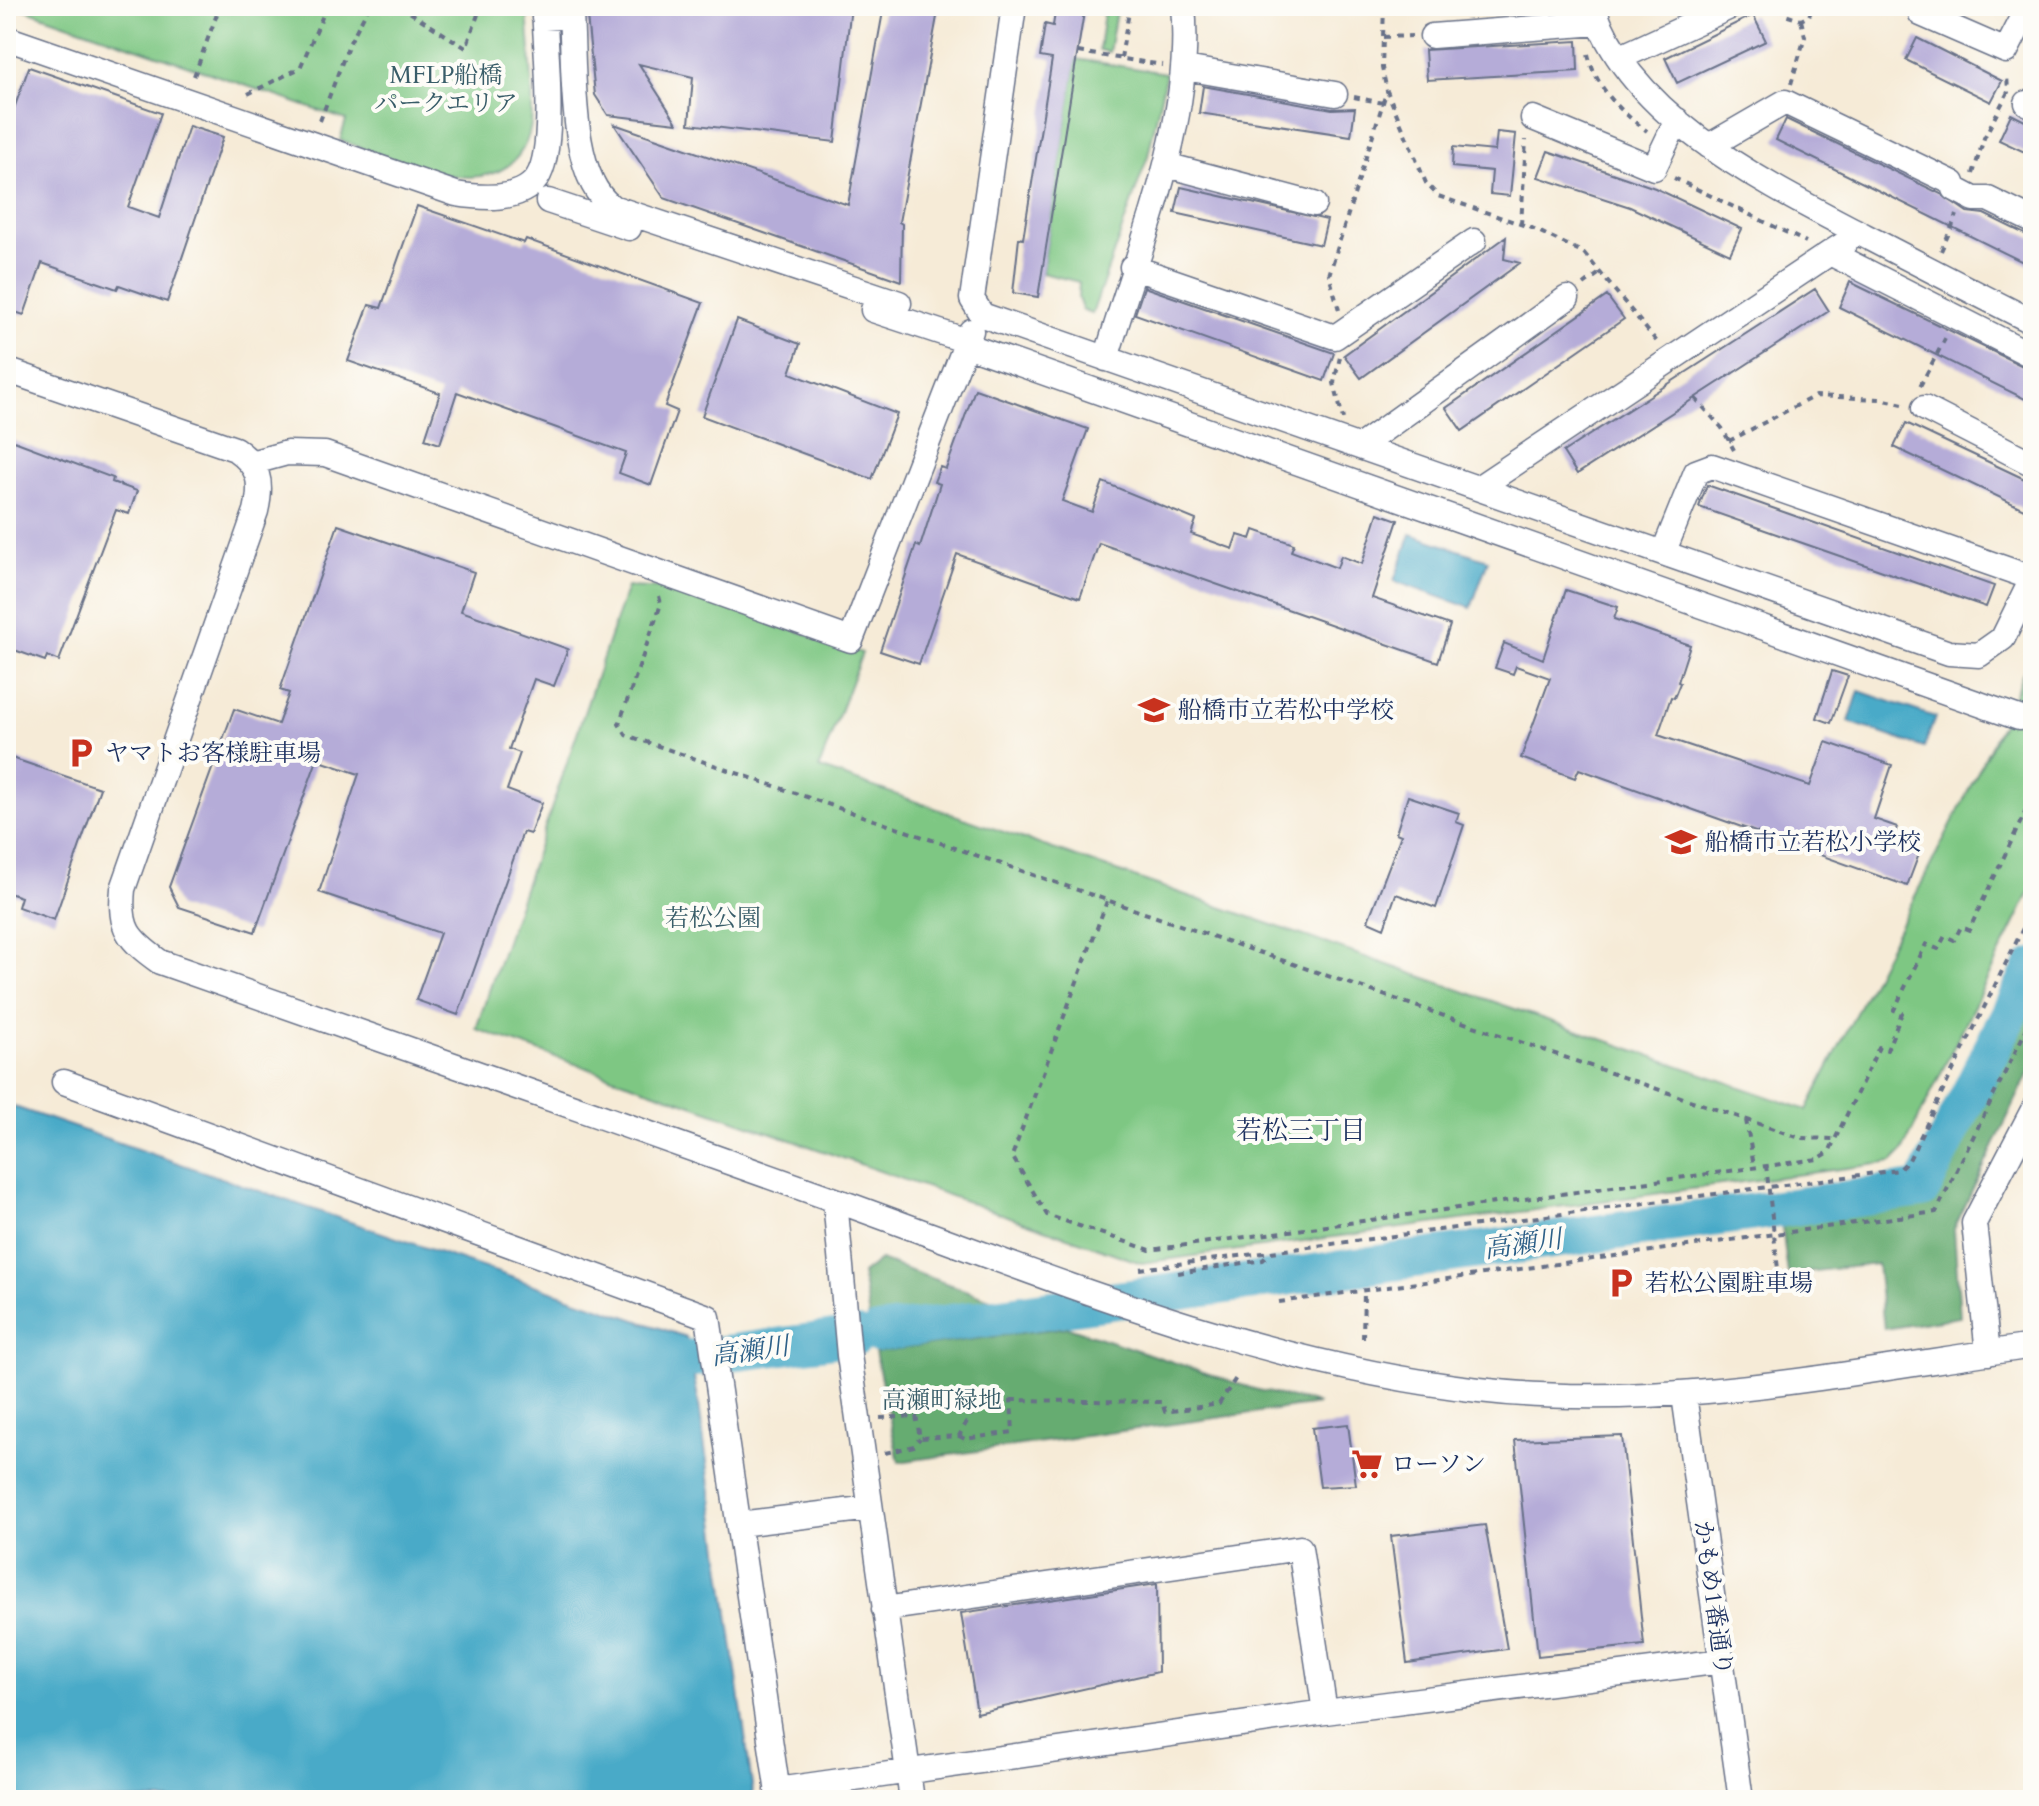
<svg xmlns="http://www.w3.org/2000/svg" width="2039" height="1806" font-family="Cardo,'Noto Serif JP',serif">
	<rect width="100%" height="100%" fill="#fdfcf7"/>
	<filter id="ink" filterUnits="userSpaceOnUse"><feTurbulence type="fractalNoise" baseFrequency=".0125" numOctaves="2"/><feDisplacementMap in="SourceGraphic" scale="16" xChannelSelector="R" yChannelSelector="G"/><feConvolveMatrix kernelMatrix="1 2 1 2 8 2 1 2 1" color-interpolation-filters="sRGB"/></filter>
	<filter id="wash" filterUnits="userSpaceOnUse"><feTurbulence type="fractalNoise" baseFrequency=".006" numOctaves="4" result="noise"/><feDisplacementMap in="SourceGraphic" scale="32" xChannelSelector="R" yChannelSelector="G"/><feGaussianBlur stdDeviation="1.8" result="paint"/><feColorMatrix in="noise" values="0 0 0 0 0 0 0 0 0 0 0 0 0 0 0 0 0 1.4 0 .05"/><feComposite in="paint" operator="in"/></filter>
	<g filter="url(#wash)">
		<rect width="100%" height="100%" fill="#f6ebd7"/>
		<path fill="#7ec783" stroke="#4c7b70" stroke-width="2" d="M15 6H527C528 38 537 106 529 134 504 217 391 157 340 140L346 120Z
			M1085 6H1117L1109 52 1099 50 1104 12 1084 10Z
			M1076 59 1166 73 1148 156 1092 314 1082 309 1078 298 1079 282 1042 273Z
			M627 587 676 589 862 653 819 768 1807 1110 2003 722 2033 649V886L1902 1152 1892 1162 1141 1263 476 1029Z"/>
		<path fill="#66ac71" stroke="#406e68" stroke-width="2" d="M2033 997V1064L1954 1229 1960 1317 1884 1329 1877 1264 1788 1274 1782 1226 1930 1204Z
			M880 1260 993 1300 869 1318 862 1274Z
			M1068 1327 1254 1389 1318 1404 899 1462 875 1352Z"/>
		<path fill="#49aac8" stroke="#326c93" stroke-width="2" d="M1411 534 1488 560 1471 608 1394 581Z
			M1859 691 1935 717 1924 748 1849 722Z
			M6 1104 686 1337 698 1398 754 1800H6Z"/>
		<g fill="none" stroke-linecap="round" stroke-linejoin="round">
			<path stroke="#49aac8" stroke-width="38" d="M878 1333 1922 1189 2033 967
				M644 1365 856 1336"/>
		</g>
		<g id="blocks">
			<path fill="#b5acd8" d="M586 6H851L835 142 689 124 693 77 639 64 677 123 608 115 595 95Z
				M884 6H939L899 222 902 224 901 281 664 198 614 124 848 205Z
				M1056 6H1085L1038 297 1013 293 1019 238 1023 239 1052 59 1040 57 1045 24 1053 26Z
				M1753 15 1766 41 1677 83 1665 58Z
				M1917 38 2002 81 1991 102 1906 60Z
				M1577 41 1578 71 1427 80 1425 50Z
				M29 67 161 113 128 207 159 218 189 126 223 137 167 302 119 285 117 289 42 263 24 315 6 309V131Z
				M1203 86 1332 109 1355 108 1351 136 1199 113Z
				M2011 114 2033 125V156L1999 140Z
				M1786 119 1941 194 1967 212 1984 214 2033 238V267L1776 140Z
				M1497 132 1516 134 1510 196 1490 194 1492 171 1452 167 1453 147 1495 151Z
				M1548 151 1655 188 1742 229 1730 254 1630 207 1538 177Z
				M1181 187 1327 220 1321 245 1175 213Z
				M417 206 524 243 526 239 703 303 665 406 677 411 651 485 619 473 626 453 457 392 440 444 425 439 440 393 348 361 369 305 381 308Z
				M1506 237 1504 259 1520 263 1361 378 1344 355Z
				M1850 282 2033 371V403L1839 307Z
				M1144 287 1334 353 1324 381 1135 314Z
				M1815 289 1829 311 1577 474 1563 452Z
				M1607 296 1624 319 1462 431 1446 408Z
				M737 320 800 344 790 373 897 414 872 479 702 416Z
				M975 389 1088 429 1062 501 1092 512 1103 482 1196 520 1191 534 1233 549 1238 535 1251 539 1254 530 1294 544 1291 551 1337 568 1341 556 1362 564 1378 513 1398 520 1372 598 1450 625 1438 662 1099 543 1080 598 957 554 919 664 880 651 916 545 920 547 940 484 934 482 940 467 946 469Z
				M1906 423 2033 483V501L2028 511 1894 447Z
				M6 438 113 478 112 482 137 491 129 514 116 510 59 661 47 656 45 661 6 647Z
				M1707 485 1994 586 1986 607 1699 507Z
				M338 525 474 572 461 611 568 649 554 686 534 679 509 749 520 753 507 790 542 803 530 834 523 832 458 1015 416 1000 440 933 319 892 359 774 317 760 255 932 179 907 169 887 234 709 278 724 289 693 280 690Z
				M1566 590 1618 607 1614 619 1690 645 1678 682 1680 683 1674 698 1671 697 1658 735 1810 786 1826 742 1892 765 1874 819 1897 827 1892 843 1919 854 1907 886 1579 769 1575 778 1521 758 1550 678 1516 666 1513 674 1495 668 1504 643 1543 659Z
				M1832 671 1848 676 1831 723 1817 718Z
				M6 756 100 788 54 920 18 907 21 897 6 892Z
				M1408 796 1459 813 1456 822 1464 825 1436 908 1396 894 1384 928 1368 921 1401 835 1396 833Z
				M1348 1424 1356 1485 1320 1487 1312 1428Z
				M1622 1436 1644 1645 1538 1656 1515 1440Z
				M1485 1525 1507 1649 1407 1663 1391 1536Z
				M1157 1584 1158 1672 977 1713 961 1613Z"/>
		</g>
	</g>
	<g filter="url(#ink)">
		<use href="#blocks" fill-opacity="0" stroke="#687188" stroke-width="2"/>
		<g fill="none" stroke-linecap="round" stroke-linejoin="round">
			<defs>
				<path id="minor" d="M1014 6 972 299 982 315 1949 653 1979 655 2003 638 2033 577
					M1593 6C1629 118 1768 185 1865 236 1921 265 1977 294 2033 322
					M1921 14 2006 51 2029 6
					M544 18 571 16C575 68 568 176 612 207L899 303
					M1432 36 1598 23
					M6 38 456 194C481 198 520 202 537 178 557 149 545 43 544 6
					M1621 57 1732 6
					M1185 68 1335 94
					M2027 103 2033 106
					M1533 118 1654 168 1677 120
					M1709 146 1785 102 1953 183 1955 189 1974 199H1988L2033 221
					M1166 165 1314 204
					M548 201 629 228
					M1830 253 2033 356
					M1132 267 1335 337 1474 241
					M873 310 967 341
					M966 345 2019 718
					M1106 359C1138 247 1194 124 1183 6
					M6 370 235 449C259 466 263 481 256 511L123 889C119 929 128 939 160 962 390 1043 622 1123 852 1206 1056 1280 1261 1365 1479 1390 1664 1412 1850 1372 2033 1346
					M1924 408 2033 464
					M1362 445 1567 298
					M254 462 287 453 325 454 851 640 971 331
					M1481 486 1830 253 1844 244 1854 230
					M1664 551 1696 472 1712 466 2032 578
					M64 1082 708 1317 779 1800
					M835 1200 849 1355 912 1800
					M1988 1353 1974 1223 2033 1110
					M1684 1395 1741 1800
					M739 1524 870 1508
					M884 1609 1300 1548 1325 1712
					M777 1790 1325 1712 1722 1661"/>
			</defs>
			<use href="#minor" stroke="#687188" stroke-width="27"/>
			<path stroke="#687188" stroke-width="4" stroke-dasharray="6 6" stroke-linecap="butt" d="M400 6 466 48 481 6
				M1384 6 1382 68 1387 91 1426 183 1438 196 1532 228 1584 253 1658 343
				M1782 6 1785 15 1801 20 1809 16 1813 6
				M1383 37 1412 36
				M1078 52 1163 65
				M1588 54C1595 87 1621 112 1647 131
				M1121 58 1130 6
				M194 76 220 6
				M1791 84 1805 37 1801 20
				M248 94 300 68 327 6
				M1354 97 1383 103
				M320 121 349 44 369 6
				M1973 174 1984 138 2008 92 2007 74
				M1674 178 1806 242
				M1521 225 1526 140
				M1941 251 1957 215
				M1584 285 1601 272
				M1339 310 1329 275 1386 93
				M1340 357 1334 383 1343 419
				M1920 386 1946 337
				M1695 398 1722 428 1734 450
				M1729 441 1815 396 1880 399 1903 404
				M659 596 661 604 619 724 626 735 1800 1138 1835 1139
				M2027 700 2033 687
				M1107 901 1012 1156 1047 1215 1150 1250 1818 1159 1829 1152 1879 1047 1887 1050 1902 1013 1894 1010 1926 944 1938 949 1945 936 1954 940 1961 927 1969 930 2033 796
				M1746 1120 1754 1166
				M1766 1165 1779 1278
				M1140 1269 1899 1170 1909 1160 2033 908
				M1178 1273 1263 1260 1268 1255
				M1279 1302 1936 1212 2033 1016
				M1363 1338 1364 1291
				M880 1418 916 1416 920 1438 959 1436 976 1405 1011 1400 1162 1402 1165 1412 1219 1404 1238 1375
				M959 1436 965 1439 1013 1432 1011 1400
				M885 1453 914 1446 920 1438"/>
			<use href="#minor" stroke="#fff" stroke-width="24"/>
		</g>
	</g>
	<defs>
		<symbol id="school-bare" viewBox="-9 -9 18 18"><path d="M0-5L7-2L0 1L-7-2ZM-4 1L0 2.5L4 1V4Q0 6-4 4Z" fill="#c8321e" stroke="#fdfcf7" stroke-width="2.5" paint-order="stroke"/></symbol>
		<symbol id="parking-bare" viewBox="-9 -9 18 18"><path d="M-3.5-5.5H1a3.5 3.5 0 0 1 0 7H-1V5.5H-3.5ZM-1-3.4V-.6H.8a1.4 1.4 0 0 0 0-2.8Z" fill="#c8321e" stroke="#fdfcf7" stroke-width="2.5" paint-order="stroke"/></symbol>
		<symbol id="supermarket-bare" viewBox="-9 -9 18 18"><path d="M-6-5.5h2.5l.6 2H6L4.5 2H-2.5L-4.4-4H-6ZM-1.5 3.2a1.3 1.3 0 1 0 .1 0ZM3 3.2a1.3 1.3 0 1 0 .1 0Z" fill="#c8321e" stroke="#fdfcf7" stroke-width="2.5" paint-order="stroke"/></symbol>
	</defs>
	<g fill-rule="evenodd">
		<use href="#school-bare" x="1132" y="688" width="44" height="44"/>
		<use href="#parking-bare" x="59" y="731" width="44" height="44"/>
		<use href="#school-bare" x="1659" y="820" width="44" height="44"/>
		<use href="#parking-bare" x="1599" y="1261" width="44" height="44"/>
		<use href="#supermarket-bare" x="1345" y="1442" width="44" height="44"/>
	</g>
	<g text-anchor="middle" dominant-baseline="central" stroke-width="8" stroke-linejoin="round" paint-order="stroke">
		<g font-size="24" fill="#395d69" stroke="#fdfcf7">
			<text x="446" y="75">MFLP船橋<tspan x="446" dy="28">パークエリア</tspan></text>
			<text x="713" y="918">若松公園</text>
			<text x="942" y="1400">高瀬町緑地</text>
		</g>
		<g font-size="24" fill="#1b2f5e" stroke="#fdfcf7" text-anchor="start">
			<text x="1178" y="710">船橋市立若松中学校</text>
			<text x="105" y="753">ヤマトお客様駐車場</text>
			<text x="1705" y="842">船橋市立若松小学校</text>
			<text x="1645" y="1283">若松公園駐車場</text>
			<text x="1391" y="1464">ローソン</text>
		</g>
		<g font-size="24" fill="#1b2f5e" stroke="#fdfcf7">
			<text transform="translate(1713 1598) rotate(82)">かもめ1番通り</text>
		</g>
		<g font-size="26" fill="#1b2f5e" stroke="#fdfcf7">
			<text x="1301" y="1130">若松三丁目</text>
		</g>
		<g font-size="26" font-style="italic" fill="#2d6088" stroke="#fdfcf7">
			<text transform="translate(1523 1244) rotate(-8)">高瀬川</text>
			<text transform="translate(750 1351) rotate(-8)">高瀬川</text>
		</g>
	</g>
	<rect width="2039" height="1806" fill="none" stroke="#fdfcf7" stroke-width="32"/>
</svg>
